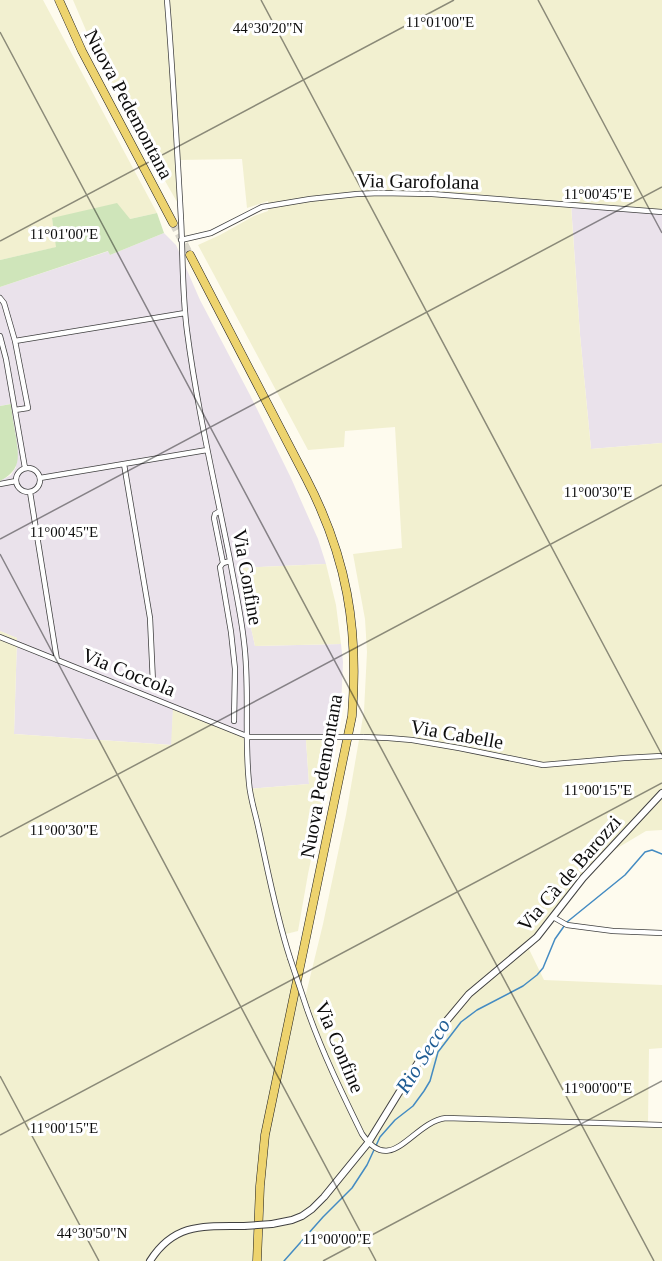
<svg xmlns="http://www.w3.org/2000/svg" width="662" height="1261" font-family="Georgia,serif">
	<rect width="100%" height="100%" fill="#fefbee"/>
	<path fill="#eae2eb" d="M571 204 662 211V443L591 449 580 335Z
		M164 233 176 245 200 300 250 395 291 478 318 539 326 564 238 568 255 646 341 644 343 662 341 709 336 740H306L309 784 247 789 173 709 172 745 14 734 17 638 0 631V481L11 475 16 467 10 404 0 406V287L109 251 110 255Z"/>
	<path fill="#f2f0d0" d="M0 0H43L157 213 130 219 52 218 57 247 0 260Z
		M73 0H662V211L571 205 580 335 591 449 662 443V830L646 831 594 862 527 945 544 980 662 985V1048L649 1049 648 1123 662 1124V1261H0V631L17 638 14 734 171 745 173 709 247 734 248 789 309 784 306 740H336L308 874 298 931 282 935 305 998 323 924 346 815 364 711 367 652 365 619 353 554 402 548 395 427 345 431 344 447 308 450 198 245 220 235 254 216 268 211V201L247 208 242 159 178 160 177 202 125 110 100 63Z
		M326 564 336 605 341 644 255 646 238 568Z"/>
	<path fill="#cfe5ba" d="M117 203 130 219 157 213 164 233 110 255 108 251 0 287V260L56 247 52 218Z
		M11 404C12 415 14 426 16 437 19 458 21 470 0 481V406Z"/>
	<g fill="none" stroke-linecap="round" stroke-linejoin="round">
		<path stroke="#448bc2" stroke-width="1.5" d="M284 1261 323 1217 352 1188 367 1165 380 1137 395 1120 413 1106 424 1091 430 1081 438 1052 461 1022 477 1010 523 986 537 975 543 968 555 939 567 922 625 875 645 852 652 850 662 854"/>
		<path stroke="#dad7cc" stroke-width="8" stroke-dasharray="8 4" stroke-linecap="butt" d="M173 223 190 255"/>
		<defs>
			<path id="minor" d="M167 0C173 73 177 146 181 219 183 256 182 293 187 331 197 408 215 484 230 560 235 588 241 614 244 642 250 689 244 736 249 783 250 797 255 812 258 826 268 871 276 915 290 958
				M181 240 211 233 262 207 310 199 357 194 380 193 432 194 662 212
				M0 298 4 303 15 341 28 408 15 410
				M0 336 6 359 25 468
				M15 341 185 313
				M124 464 150 618 153 683
				M16 480a12 12 0 1 1 24 0a12 12 0 1 1-24 0Z
				M40 478 207 450
				M0 484 16 481
				M30 492 57 660
				M220 511 215 514 214 518 223 563
				M230 561 223 563 220 567 231 632 235 669 234 721
				M0 637 249 737H335
				M363 737 388 738 412 740 459 748 543 765 624 758 662 756
				M553 917 567 925 613 931 662 933
				M307 1009C322 1052 342 1093 362 1134 392 1178 412 1122 446 1118L662 1125"/>
			<path id="tertiary" d="M272 1224 292 1220 302 1216 312 1209 324 1197 368 1143 408 1078 443 1025 469 994 537 937 583 878 662 793
				M150 1261C174 1223 203 1226 244 1226"/>
			<path id="primary" d="M59 0 82 51 173 223
				M190 255 306 478C347 557 359 628 352 716L265 1135 260 1186 257 1261"/>
		</defs>
		<use href="#minor" stroke="#404040" stroke-width="6"/>
		<use href="#tertiary" stroke="#404040" stroke-width="8"/>
		<use href="#primary" stroke="#1e1e1e" stroke-width="9"/>
		<use href="#minor" stroke="#fff" stroke-width="4.5"/>
		<use href="#tertiary" stroke="#fff" stroke-width="6"/>
		<use href="#primary" stroke="#edd36e" stroke-width="8"/>
		<defs>
			<path id="minor-bridge" d="M335 737H363
				M290 958 307 1009"/>
			<path id="tertiary-bridge" d="M244 1226 272 1224"/>
		</defs>
		<use href="#minor-bridge" stroke="#404040" stroke-width="6" stroke-linecap="butt"/>
		<use href="#tertiary-bridge" stroke="#404040" stroke-width="8" stroke-linecap="butt"/>
		<use href="#minor-bridge" stroke="#fff" stroke-width="4.5"/>
		<use href="#tertiary-bridge" stroke="#fff" stroke-width="6"/>
	</g>
	<path fill="none" stroke="#0d0d0d" stroke-width="1.5" stroke-opacity="0.45" d="M261 0 662 755M538 0 662 233M0 32 654 1261M0 241 454 0M0 539 662 187M0 554 376 1261M0 837 662 485M0 1076 99 1261M0 1135 662 783M323 1261 662 1081"/>
	<g text-anchor="middle" dominant-baseline="central" stroke-width="6" stroke-linejoin="round" paint-order="stroke">
		<g font-size="20" fill="#0d0d0d" stroke="#fff">
			<text transform="translate(129 104) rotate(62)">Nuova Pedemontana</text>
			<text transform="translate(418 181) rotate(1)">Via Garofolana</text>
			<text transform="translate(248 577) rotate(80)">Via Confine</text>
			<text transform="translate(129 672) rotate(22)">Via Coccola</text>
			<text transform="translate(457 734) rotate(10)">Via Cabelle</text>
			<text transform="translate(321 776) rotate(-80)">Nuova Pedemontana</text>
			<text transform="translate(569 873) rotate(-49)">Via Cà de Barozzi</text>
			<text transform="translate(340 1047) rotate(67)">Via Confine</text>
		</g>
		<g font-size="21" font-style="italic" fill="#205d94" stroke="#fff">
			<text transform="translate(423 1056) rotate(-58)">Rio Secco</text>
		</g>
	</g>
	<g font-size="15" text-anchor="middle" fill="#0d0d0d" stroke="#fff" stroke-width="6" stroke-linejoin="round" paint-order="stroke">
		<text x="440" y="27">11°01'00"E</text>
		<text x="268" y="33">44°30'20"N</text>
		<text x="598" y="199">11°00'45"E</text>
		<text x="64" y="239">11°01'00"E</text>
		<text x="598" y="497">11°00'30"E</text>
		<text x="64" y="537">11°00'45"E</text>
		<text x="598" y="795">11°00'15"E</text>
		<text x="64" y="835">11°00'30"E</text>
		<text x="598" y="1093">11°00'00"E</text>
		<text x="64" y="1133">11°00'15"E</text>
		<text x="92" y="1238">44°30'50"N</text>
		<text x="337" y="1244">11°00'00"E</text>
	</g>
</svg>
